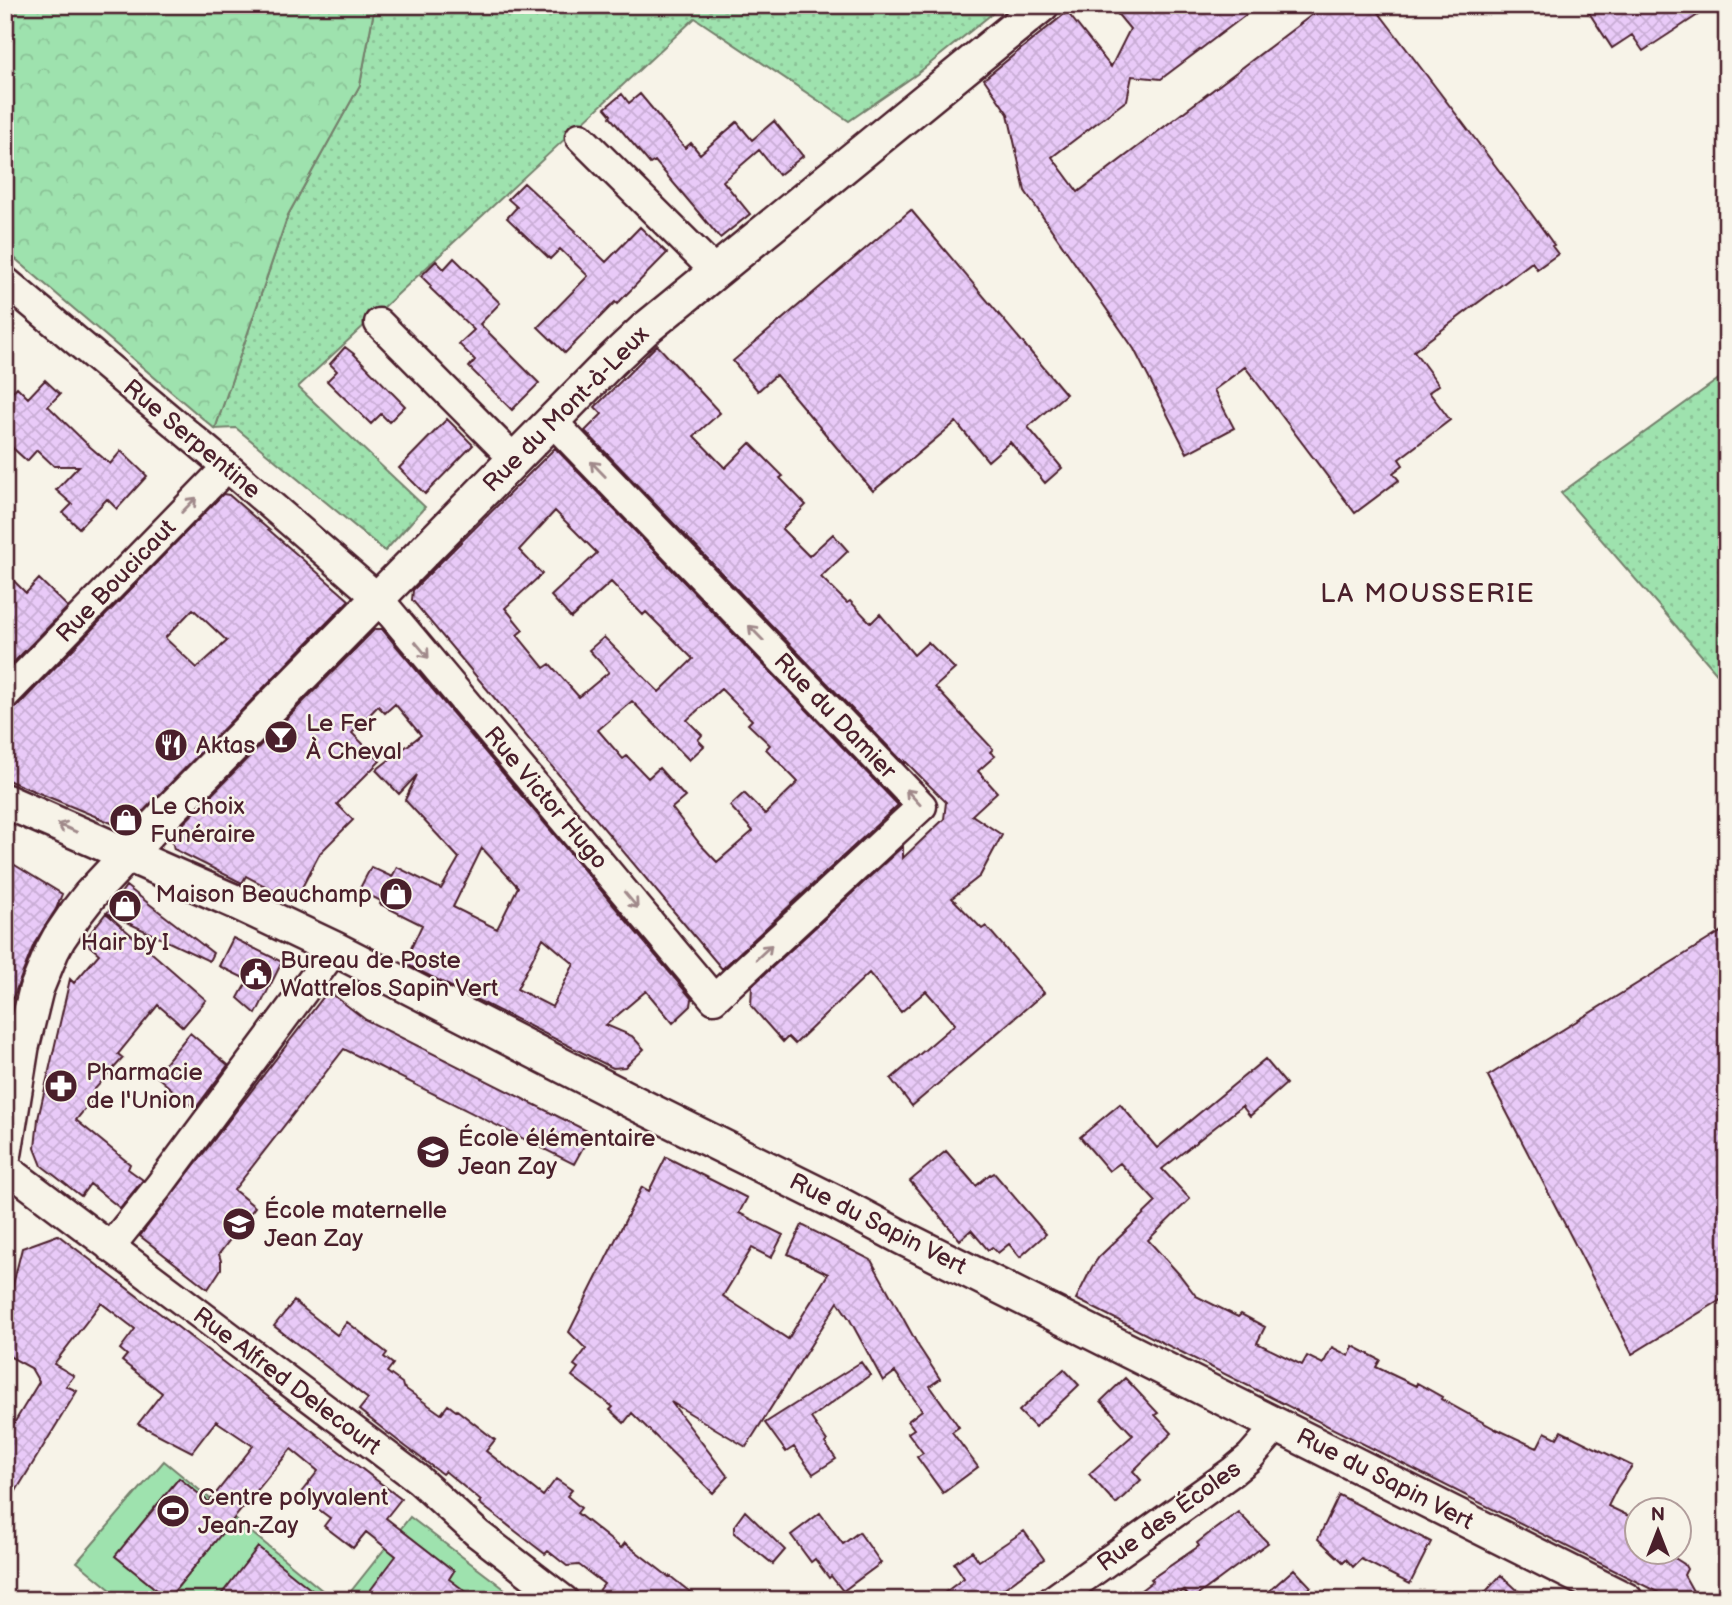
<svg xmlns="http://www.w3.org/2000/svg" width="1732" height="1605" font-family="'Balsamiq Sans',sans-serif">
	<defs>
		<pattern id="grass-dots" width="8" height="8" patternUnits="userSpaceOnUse" patternTransform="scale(1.75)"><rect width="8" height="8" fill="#9ee2ae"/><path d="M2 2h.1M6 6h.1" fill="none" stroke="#8ac196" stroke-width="1.8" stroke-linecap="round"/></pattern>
		<pattern id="forest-crowns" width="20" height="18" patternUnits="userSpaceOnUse" patternTransform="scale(1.75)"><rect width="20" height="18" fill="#9ee2ae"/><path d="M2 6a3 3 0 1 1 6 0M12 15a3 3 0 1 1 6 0" fill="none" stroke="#8ac196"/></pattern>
		<pattern id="building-cross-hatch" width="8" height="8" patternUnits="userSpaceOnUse" patternTransform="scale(1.75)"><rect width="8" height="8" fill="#e9caf8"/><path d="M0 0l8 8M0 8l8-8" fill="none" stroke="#c9add5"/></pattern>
	</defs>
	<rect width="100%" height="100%" fill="#f7f3e8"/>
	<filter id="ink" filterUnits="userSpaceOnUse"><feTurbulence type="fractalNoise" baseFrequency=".0143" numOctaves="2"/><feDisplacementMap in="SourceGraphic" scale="14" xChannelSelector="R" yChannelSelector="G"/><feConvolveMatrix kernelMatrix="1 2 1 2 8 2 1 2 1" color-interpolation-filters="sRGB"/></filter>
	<g filter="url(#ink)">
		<path fill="url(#grass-dots)" stroke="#74806c" stroke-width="2" d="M375 5H1003L917 74 849 121 695 18 298 387 425 507 385 551 236 428 215 429 288 215 360 85Z
			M1727 373V685L1561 493Z"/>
		<path fill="url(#forest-crowns)" stroke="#74806c" stroke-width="2" d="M5 5H375L360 85 288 215 215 429 5 250Z"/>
		<path fill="#9ee2ae" stroke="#74806c" stroke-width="2" d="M164 1461 334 1600H123L77 1562Z
			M410 1517 519 1600H344Z"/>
		<path fill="url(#building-cross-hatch)" stroke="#4a1f2b" stroke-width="2" fill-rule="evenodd" d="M1110 5H1259L1161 79 1132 76 1127 100 1052 157 1078 192 1325 5H1373L1523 202 1554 245 1552 246 1558 254 1537 269 1532 262 1414 351 1439 385 1429 392 1450 420 1399 459 1403 465 1393 473 1399 480 1355 513 1245 367 1214 390 1234 428 1187 453 1134 349 1025 191 1008 114 984 79 1067 12 1111 67 1130 29Z
			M1584 5H1713L1643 51 1632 35 1612 48Z
			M622 94 629 103 640 94 685 148 691 143 700 154 737 122 752 140 774 121 803 156 779 175 759 150 723 181 750 214 720 238 655 161 650 164 610 117 611 115 605 108Z
			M524 183 576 231 575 232 606 262 640 227 667 253 617 304 615 302 565 353 538 327 588 276 560 249 550 259 507 218 517 207 508 199Z
			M911 210 1066 394 1028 427 1062 468 1045 483 1010 442 988 461 956 422 873 491 776 375 758 391 733 361Z
			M454 258 500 303 480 324 539 383 512 410 469 367 475 360 459 344 474 330 430 288 431 286 421 276 436 261 444 269Z
			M657 345 720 413 694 436 725 468 750 443 783 476 780 478 806 505 782 529 809 556 833 534 848 551 821 577 847 603 850 601 871 623 880 614 914 655 928 642 955 669 935 687 993 749 990 752 995 756 978 771 997 792 972 815 1002 835 980 876 952 898 982 929 986 926 1044 993 912 1106 891 1079 955 1024 926 991 901 1012 869 973 795 1044 788 1037 783 1042 751 1006 752 986 903 846V858L944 819 946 802 905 761V764L585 431 602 414 595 407Z
			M345 347 354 354 405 406 389 422 381 414 371 424 327 381 337 371 330 364Z
			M45 380 60 394 48 406 88 445 110 464 121 451 147 476 117 509 107 499 79 528 63 513 72 504 56 490 79 466H54L37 450 27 461 5 441V399L17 387 28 398Z
			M447 419 473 445 425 494 399 468Z
			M555 448 898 805 722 969 412 600 413 590ZM555 511 597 553 551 596 571 618 611 582 643 615 646 612 693 659 659 692 604 637 589 650 609 672 579 697 550 664 544 668 517 635 523 630 505 608 542 574 519 550ZM721 689 752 720 748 724 770 745 766 749 798 782 765 814 744 793 730 806 753 831 717 862 700 844 672 808 685 797 659 768 648 778 627 756 623 759 598 730 632 701 689 760 704 746 698 740 702 735 687 720Z
			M223 494 229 495 349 600 126 829 5 779V711H10L17 707ZM193 609 227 641 197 668 165 638Z
			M5 572 26 593 39 579 68 607 5 671Z
			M375 629H382L692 999 691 1006 673 1023 646 991 606 1025 632 1036 644 1049 625 1067 613 1068 404 963 422 925 380 904 381 901 359 890 371 867 392 877 397 867 441 889 459 858 405 800 417 775 399 794 376 770 421 735 395 704 385 713 378 706 352 733 380 761 337 804 353 820 320 853 297 897 280 889 278 893 246 876 242 883 174 849 171 836ZM482 848 518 887 497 929 453 907ZM543 938 574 964 552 1007 517 989Z
			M5 859 62 894 56 909 34 944 5 1018Z
			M126 886 213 953 209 961 107 913Z
			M106 913 206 1000 183 1027 158 1005 118 1054 123 1058 93 1091 97 1094 76 1120 130 1164 128 1169 143 1180 120 1208 90 1184 81 1196 42 1166 35 1148 38 1119 70 979 74 983 99 954 84 941Z
			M1727 928V1296L1632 1354 1488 1076Z
			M233 938 282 962 256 1014 238 998 248 980 219 966Z
			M328 991 366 1020 591 1133 574 1164 344 1049 234 1190 255 1207 219 1254 221 1261V1269L208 1289 140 1236Z
			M190 1033 228 1065 195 1109 155 1075Z
			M1265 1059 1286 1084 1250 1116 1242 1106 1162 1169 1190 1199 1148 1240 1179 1274 1196 1296 1238 1317 1241 1314 1265 1327 1257 1343 1302 1365 1307 1356 1323 1364 1332 1347 1349 1356 1353 1346 1380 1360 1376 1367 1416 1386 1417 1383 1442 1397 1441 1399 1497 1430V1429L1537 1448 1545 1432 1557 1438 1561 1431 1632 1466 1617 1488 1608 1506 1637 1520V1552H1665L1684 1564 1687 1569 1684 1575 1698 1600H1673L1076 1299 1092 1267 1099 1257 1156 1202 1120 1163 1109 1171 1080 1137 1120 1104 1157 1148Z
			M946 1151 976 1186 990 1174 991 1175 994 1173 1046 1234 1020 1257 1009 1244 998 1253 992 1247 988 1250 971 1230 960 1240 910 1181Z
			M666 1157 747 1198 739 1213 783 1235 771 1258 752 1248 723 1296 788 1339 828 1274 788 1254 802 1225 871 1260 919 1347 940 1379 930 1386 959 1427 952 1432 978 1467 943 1493 917 1457 923 1453 908 1433 914 1429 908 1421 922 1410 895 1372 883 1381 850 1320 838 1302 746 1447 671 1402 728 1477 713 1493 632 1413 624 1423 610 1410 613 1407 572 1376 578 1368 574 1365 586 1349 569 1332 642 1187 649 1191Z
			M58 1235 401 1499 386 1518 454 1571 449 1579 477 1600H363L396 1556 366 1532 353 1548 324 1526 330 1518 299 1495 318 1471 291 1449 168 1599 115 1556 179 1478 209 1502 253 1446 216 1421 192 1452 138 1424 162 1393 122 1361 127 1355 120 1349 135 1329 101 1303 54 1364 74 1376 66 1386 77 1391 5 1509V1438L39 1382 31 1368 5 1354V1317L22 1248Z
			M294 1301 337 1335 347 1322 387 1353 384 1357 393 1364 387 1372 402 1383 403 1387 441 1414 448 1405 456 1411 457 1410 495 1440 486 1451 543 1496 556 1479 572 1490 567 1496 581 1508 577 1513 621 1548 625 1543 669 1577 670 1576 700 1600H592L604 1584 579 1565 567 1566 548 1551 545 1554 479 1503 481 1501 445 1471 442 1474 397 1440 359 1410 368 1399 274 1326Z
			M861 1362 870 1375 811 1418 827 1441 825 1443 836 1459 813 1474 794 1447 786 1452 765 1423Z
			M1064 1369 1079 1385 1035 1427 1019 1411Z
			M1125 1378 1158 1413 1155 1415 1172 1433 1133 1471 1141 1480 1116 1504 1089 1474 1133 1435 1101 1401Z
			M1339 1495 1431 1542 1410 1584 1361 1559 1353 1567 1346 1559 1343 1562 1318 1539Z
			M745 1511 785 1550 773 1564 734 1533V1526Z
			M1238 1512 1268 1543 1191 1600 1184 1590 1170 1600H1128L1153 1581 1151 1579 1199 1546 1197 1543 1207 1535Z
			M820 1513 843 1544 859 1532 881 1563 843 1591 831 1576 829 1578 815 1559 811 1562 791 1535Z
			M1024 1531 1044 1559 988 1600H935L964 1578 954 1563 972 1551 979 1561Z
			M258 1547 324 1600H217Z
			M1294 1569 1311 1587 1297 1600H1259Z
			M1501 1575 1528 1600H1478Z"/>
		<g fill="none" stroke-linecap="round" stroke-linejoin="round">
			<defs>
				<path id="minor" d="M580 137 715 271
					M5 281 227 467 378 598 714 999 922 806 552 421
					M379 323 514 459
					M5 695 227 467
					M5 1167 418 1479 478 1534 564 1600
					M110 1247 159 1186 335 949
					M1053 1600 1232 1472 1250 1457 1278 1425"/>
				<path id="tertiary" d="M5 801 238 903 335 949 641 1106 837 1203 901 1237 1626 1600
					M5 1152 22 1047 36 990 52 951 59 938 76 913 90 895 164 816 611 361 644 330 1042 5"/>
			</defs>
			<use href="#minor" stroke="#4a1f2b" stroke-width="33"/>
			<use href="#tertiary" stroke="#4a1f2b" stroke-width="38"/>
			<use href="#minor" stroke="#f7f3e8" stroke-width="28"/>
			<use href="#tertiary" stroke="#f7f3e8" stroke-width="33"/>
		</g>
		<defs><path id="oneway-shaft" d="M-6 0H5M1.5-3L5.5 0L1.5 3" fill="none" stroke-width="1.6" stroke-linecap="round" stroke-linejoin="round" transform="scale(1.75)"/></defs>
		<g stroke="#a0898a">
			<use href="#oneway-shaft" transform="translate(598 469) rotate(-134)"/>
			<use href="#oneway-shaft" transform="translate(189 505) rotate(-46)"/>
			<use href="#oneway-shaft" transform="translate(756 633) rotate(-134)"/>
			<use href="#oneway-shaft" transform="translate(422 650) rotate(50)"/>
			<use href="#oneway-shaft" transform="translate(913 797) rotate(-133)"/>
			<use href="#oneway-shaft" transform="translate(67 828) rotate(-157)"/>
			<use href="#oneway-shaft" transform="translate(631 900) rotate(50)"/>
			<use href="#oneway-shaft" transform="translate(764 952) rotate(-43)"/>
		</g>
	</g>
	<defs>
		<symbol id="bar-disc" viewBox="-11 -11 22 22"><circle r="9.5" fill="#4a1f2b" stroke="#f7f3e8"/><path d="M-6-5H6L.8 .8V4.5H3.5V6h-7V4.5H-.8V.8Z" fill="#fff"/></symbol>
		<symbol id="restaurant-disc" viewBox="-11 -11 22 22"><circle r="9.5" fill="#4a1f2b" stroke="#f7f3e8"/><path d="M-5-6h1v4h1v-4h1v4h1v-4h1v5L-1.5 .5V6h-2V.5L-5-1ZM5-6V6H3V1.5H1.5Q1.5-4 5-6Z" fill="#fff"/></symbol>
		<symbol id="shop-disc" viewBox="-11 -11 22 22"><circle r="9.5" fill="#4a1f2b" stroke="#f7f3e8"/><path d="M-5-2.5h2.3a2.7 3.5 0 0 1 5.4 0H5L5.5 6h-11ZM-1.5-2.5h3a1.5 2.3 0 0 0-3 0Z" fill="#fff"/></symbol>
		<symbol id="civic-disc" viewBox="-11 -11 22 22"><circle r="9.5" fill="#4a1f2b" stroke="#f7f3e8"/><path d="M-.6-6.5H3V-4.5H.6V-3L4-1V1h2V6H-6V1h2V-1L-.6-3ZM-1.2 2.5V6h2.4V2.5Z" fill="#fff"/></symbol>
		<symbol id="pharmacy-disc" viewBox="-11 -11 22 22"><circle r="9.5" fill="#4a1f2b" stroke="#f7f3e8"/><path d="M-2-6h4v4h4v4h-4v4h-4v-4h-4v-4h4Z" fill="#fff"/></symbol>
		<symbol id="school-disc" viewBox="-11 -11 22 22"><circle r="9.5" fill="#4a1f2b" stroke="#f7f3e8"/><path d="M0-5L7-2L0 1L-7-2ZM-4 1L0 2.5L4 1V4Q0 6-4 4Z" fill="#fff"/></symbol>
		<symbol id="stadium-disc" viewBox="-11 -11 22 22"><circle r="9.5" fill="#4a1f2b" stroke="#f7f3e8"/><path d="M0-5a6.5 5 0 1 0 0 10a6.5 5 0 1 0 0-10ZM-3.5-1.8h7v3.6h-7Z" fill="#fff"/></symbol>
	</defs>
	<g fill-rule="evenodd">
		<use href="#bar-disc" x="262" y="718" width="38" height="38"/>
		<use href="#restaurant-disc" x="152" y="726" width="38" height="38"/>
		<use href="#shop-disc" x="107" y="801" width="38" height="38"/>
		<use href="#shop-disc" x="377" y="875" width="38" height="38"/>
		<use href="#shop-disc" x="106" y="887" width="38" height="38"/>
		<use href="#civic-disc" x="237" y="955" width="38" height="38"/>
		<use href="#pharmacy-disc" x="42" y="1067" width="38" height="38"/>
		<use href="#school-disc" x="414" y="1133" width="38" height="38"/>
		<use href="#school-disc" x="220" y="1205" width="38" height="38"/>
		<use href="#stadium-disc" x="154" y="1492" width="38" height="38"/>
	</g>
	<g text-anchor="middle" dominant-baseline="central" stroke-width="5" stroke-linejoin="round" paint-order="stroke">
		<g font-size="24" fill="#4a1f2b" stroke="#f7f3e8">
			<text transform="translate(566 409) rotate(-45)">Rue du Mont-à-Leux</text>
			<text transform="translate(192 439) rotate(40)">Rue Serpentine</text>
			<text transform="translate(116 581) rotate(-46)">Rue Boucicaut</text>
			<text transform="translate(835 716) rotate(46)">Rue du Damier</text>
			<text transform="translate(546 798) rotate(50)">Rue Victor Hugo</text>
			<text transform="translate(878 1224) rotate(27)">Rue du Sapin Vert</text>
			<text transform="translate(287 1381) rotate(37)">Rue Alfred Delecourt</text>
			<text transform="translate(1385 1479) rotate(27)">Rue du Sapin Vert</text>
			<text transform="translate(1169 1516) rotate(-36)">Rue des Écoles</text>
		</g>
		<g font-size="24" fill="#4a1f2b" stroke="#f7f3e8" text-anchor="start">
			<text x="306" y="723">Le Fer<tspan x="306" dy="28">À Cheval</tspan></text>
			<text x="196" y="745">Aktas</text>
			<text x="150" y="806">Le Choix<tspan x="150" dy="28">Funéraire</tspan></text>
			<text x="372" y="894" text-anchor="end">Maison Beauchamp</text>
			<text x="125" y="942" text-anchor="middle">Hair by I</text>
			<text x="280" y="960">Bureau de Poste<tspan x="280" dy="28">Wattrelos Sapin Vert</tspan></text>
			<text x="86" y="1072">Pharmacie<tspan x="86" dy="28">de l'Union</tspan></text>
			<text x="458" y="1138">École élémentaire<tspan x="458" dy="28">Jean Zay</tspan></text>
			<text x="264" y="1210">École maternelle<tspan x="264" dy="28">Jean Zay</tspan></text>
			<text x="198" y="1497">Centre polyvalent<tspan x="198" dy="28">Jean-Zay</tspan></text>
		</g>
		<g font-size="26" letter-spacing="2" fill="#4a1f2b" stroke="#f7f3e8">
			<text x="1428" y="594">LA MOUSSERIE</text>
		</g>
	</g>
	<rect width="1732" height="1605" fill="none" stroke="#f7f3e8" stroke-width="28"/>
	<rect x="14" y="14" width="1704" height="1577" fill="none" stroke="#4a1f2b" stroke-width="2.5" filter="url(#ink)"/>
	<g transform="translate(1658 1531)"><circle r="33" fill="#f7f3e8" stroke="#b29e9c" stroke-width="2"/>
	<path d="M0-5L12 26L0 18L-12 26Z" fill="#4a1f2b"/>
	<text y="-10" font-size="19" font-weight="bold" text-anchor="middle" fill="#4a1f2b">N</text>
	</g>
</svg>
